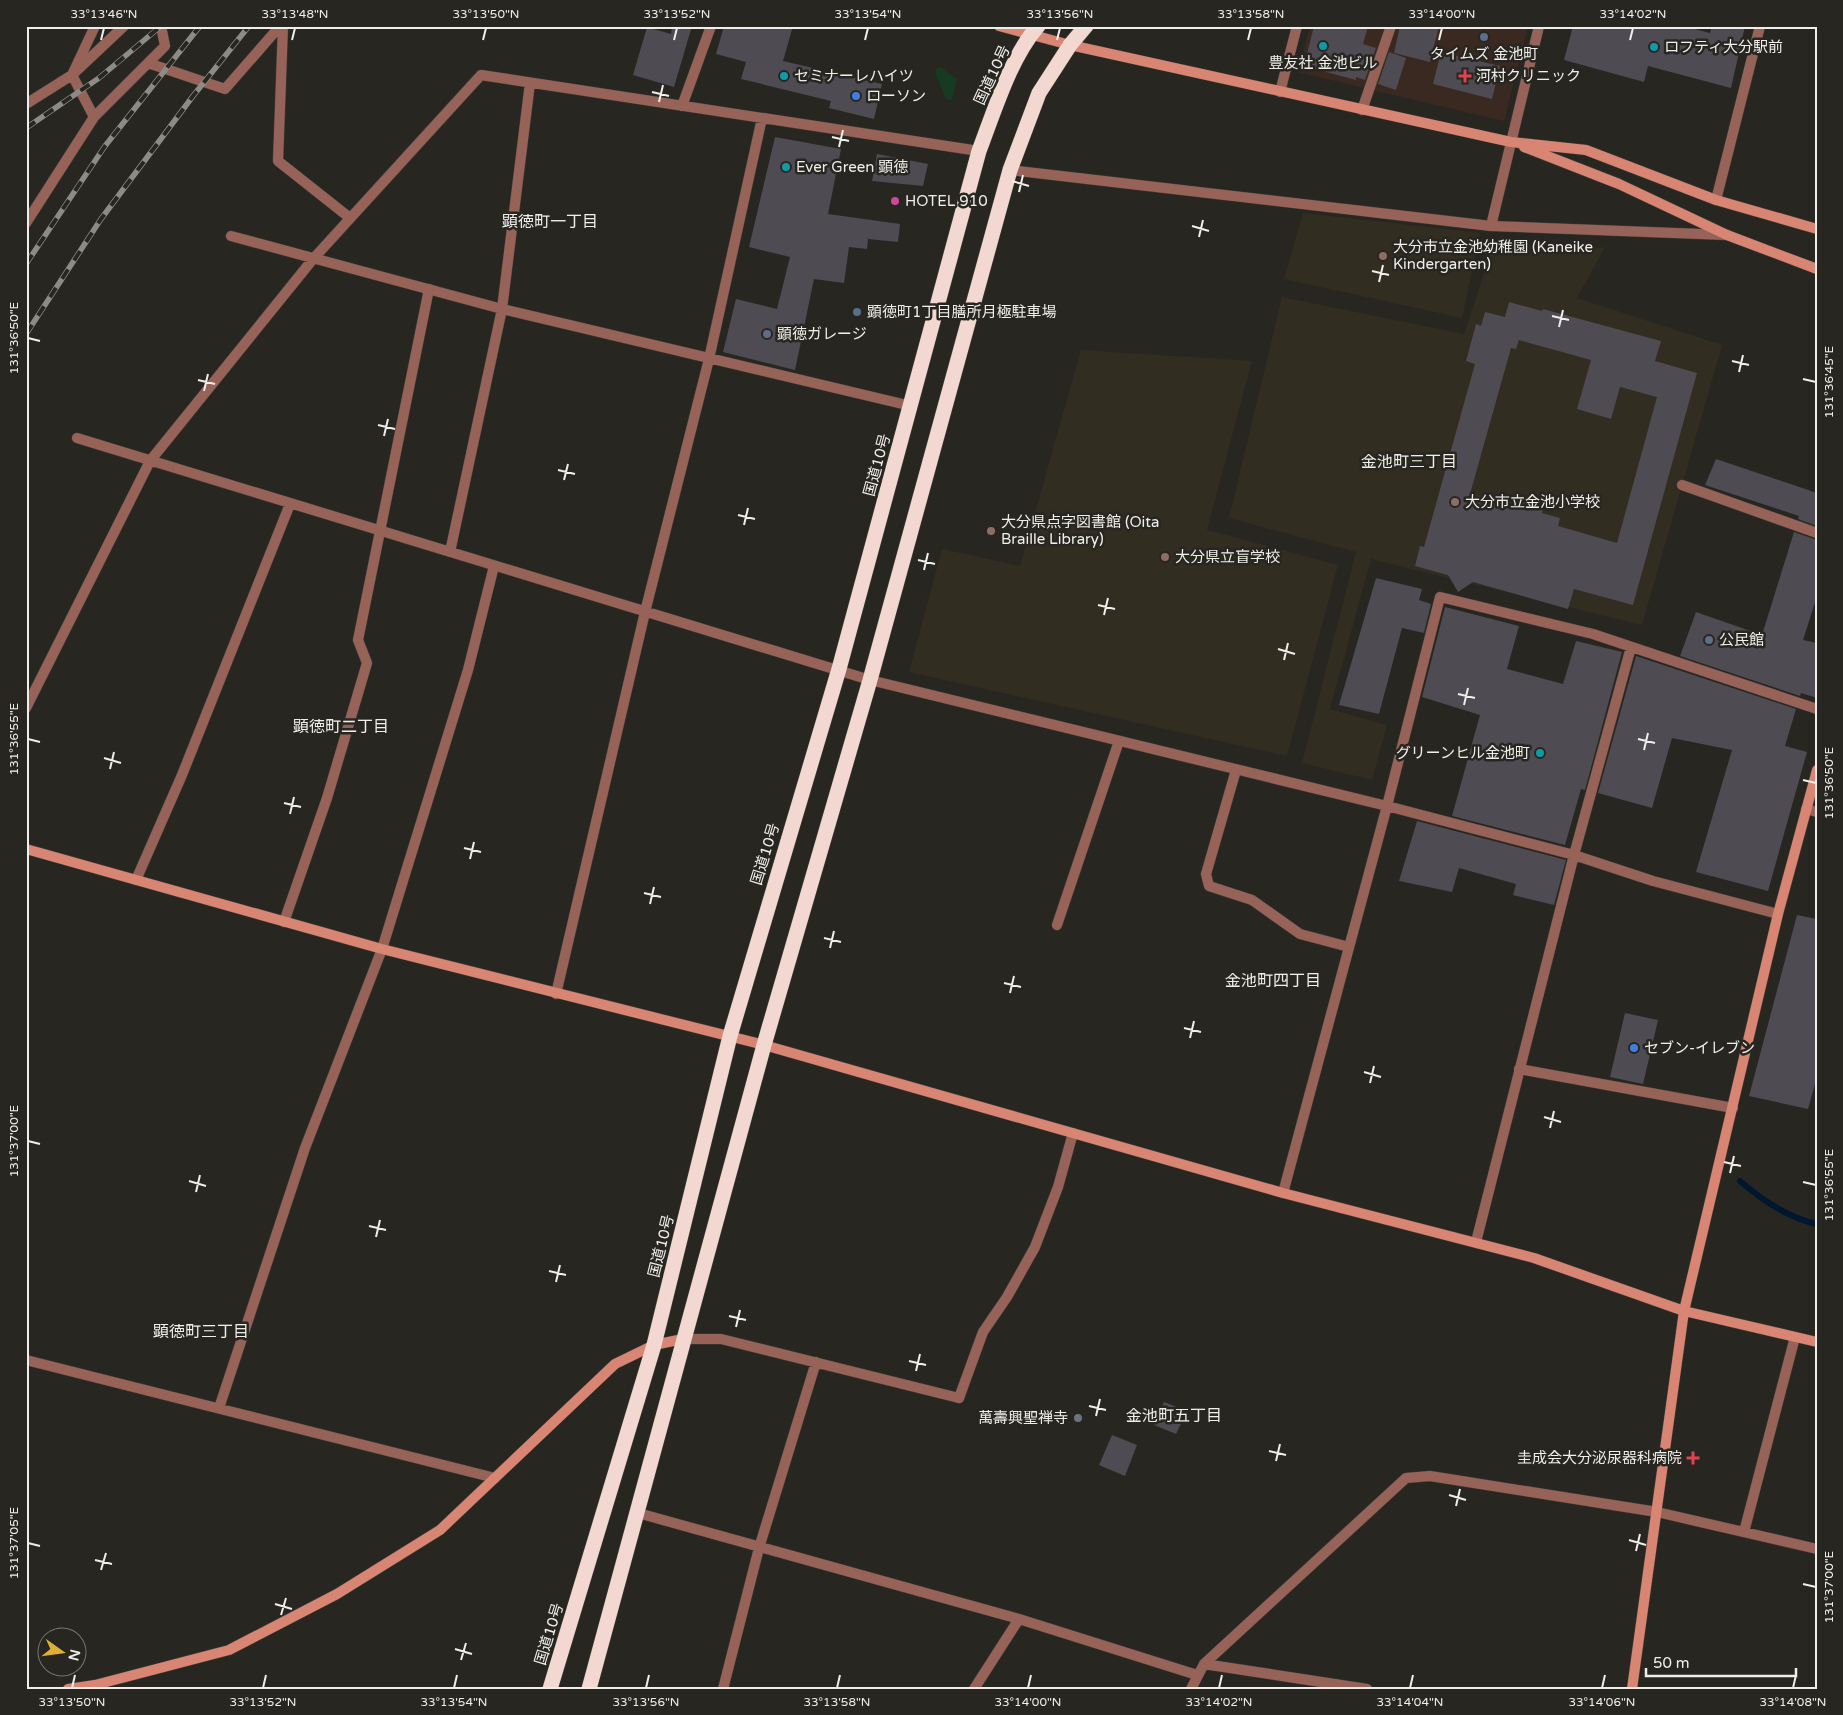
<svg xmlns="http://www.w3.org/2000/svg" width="1843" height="1715" font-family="'Varela Round','Noto Sans JP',sans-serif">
	<rect width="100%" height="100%" fill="#282620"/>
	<path fill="#3a2921" d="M1310 26H1386L1364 88 1298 72Z
		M1395 26H1528L1504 121 1372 90Z"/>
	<path fill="#322d21" d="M1303 213 1480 233 1462 318 1284 279Z
		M1495 240 1575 251 1605 247 1577 298 1722 345 1642 625 1371 559 1330 709 1387 725 1372 780 1302 763 1356 552 1229 518 1282 297 1464 334Z
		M1081 350 1252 361 1207 530 1338 565 1287 756 909 672 942 549 1020 566Z"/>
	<path fill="#163b22" d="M940 67 957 79 952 100H949L946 99 935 73 936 69Z"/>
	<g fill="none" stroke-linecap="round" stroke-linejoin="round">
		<path stroke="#00172f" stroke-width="6" d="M1740 1181C1762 1200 1788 1218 1817 1224"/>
	</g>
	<path fill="#4e4b52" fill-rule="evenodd" d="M672 26H692L674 87 633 75 647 27 671 34Z
		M724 26H793L783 61 882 84 874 119 829 108 831 101 741 79 746 62 716 54Z
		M1314 26H1368L1363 44 1376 48 1365 80 1356 77V80L1304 66Z
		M1400 26H1439L1430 62 1394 53Z
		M1573 26H1683L1710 33 1712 26H1745L1731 88 1648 66 1644 82 1564 60Z
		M1389 52 1406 58 1396 90 1378 84Z
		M1441 52 1500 66 1492 99 1433 84Z
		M775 137 841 149 828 214 900 224 898 242 868 239 867 249 849 247 844 283 814 279 795 370 723 352 736 299 777 309 790 257 749 247Z
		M877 154 928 164 923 186 872 181Z
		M1509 302 1542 311 1543 309 1661 341 1655 361 1697 373 1633 605 1574 589 1568 609 1473 582 1458 592 1448 575 1415 566 1420 546 1424 547 1475 364 1466 361 1476 324 1481 326 1485 312 1505 317ZM1519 340 1591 360 1577 409 1611 419 1620 387 1657 397 1617 543 1558 526 1560 518 1542 513 1544 506 1524 501 1523 507 1470 494 1511 348 1516 349Z
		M1716 459 1817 493V526L1798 519 1799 516 1705 485Z
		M1794 532 1817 540V596L1803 640 1817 643V698L1801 693 1800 696 1680 656 1696 612 1762 635Z
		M1376 578 1422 589 1419 600 1431 604 1424 633 1402 628 1379 714 1339 705Z
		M1445 607 1519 626 1507 669 1563 684 1576 641 1622 652 1585 790 1581 789 1565 845 1452 816 1480 715 1422 697Z
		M1636 656 1796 709 1785 746 1807 752 1768 891 1696 872 1732 750 1672 738 1652 808 1598 793Z
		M1417 821 1566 860 1554 905 1513 895 1516 884 1459 868 1452 892 1399 881Z
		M1797 915 1817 919V1077L1808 1109 1749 1096Z
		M1625 1013 1658 1020 1643 1084 1610 1077Z
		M1164 1402 1187 1411 1176 1434 1154 1425Z
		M1112 1435 1137 1445 1125 1476 1099 1465Z"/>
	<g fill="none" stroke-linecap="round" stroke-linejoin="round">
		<defs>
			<path id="lane" d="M1236 770 1206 874 1209 886 1252 900 1300 934 1349 947
				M284 922 327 798 367 663 358 640 429 289
				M1057 925 1119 741
				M382 949 468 670 494 566
				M1519 1069 1733 1108
				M959 1398 983 1332 1007 1297 1035 1247 1058 1187 1073 1133"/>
			<path id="street" d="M283 26 278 161 350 218
				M148 63 165 46 161 26
				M1280 92 1297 26
				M26 104 72 75 124 26
				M682 106 711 26
				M1362 110 1391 26
				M94 117 148 63 225 89 280 26
				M1010 170 1491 226 1727 235
				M1716 200 1760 26
				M26 223 94 117 72 75 95 26
				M1491 226 1539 26
				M231 236 502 309 911 406
				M77 438 870 680 1387 806 1440 597 1593 634 1817 709
				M1682 485 1817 533
				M450 552 502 309 530 83
				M26 708 150 461 313 259 481 75 979 151
				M1806 809 1817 812
				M136 880 182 775 290 504
				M556 994 645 612 709 359 762 118
				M1283 1193 1387 806 1574 855 1653 881 1778 914
				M1476 1242 1574 855 1631 647
				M683 1339H721L959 1398
				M26 1360 495 1478
				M219 1408 305 1148 382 949
				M638 1513 1019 1619 1197 1675
				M1744 1532 1795 1337
				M1204 1664 1367 1689
				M723 1689 759 1548 816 1362
				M974 1689 1019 1619
				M1191 1689 1204 1664 1406 1478 1430 1476 1657 1512 1817 1549"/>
			<path id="secondary" d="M999 26 1070 45 1511 142 1586 150 1716 200 1817 229
				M1524 147 1619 184 1727 235 1817 269
				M26 849 382 949 764 1045 1283 1193 1534 1258 1684 1311 1817 1342
				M68 1689 95 1685 229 1650 337 1594 440 1530 615 1364 654 1345 683 1339
				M1632 1689 1684 1311 1778 914 1817 770"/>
			<path id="highway" d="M550 1689 654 1345 730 1036 839 669 979 151C994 112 1010 58 1038 26
				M589 1689 764 1045 870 680 1010 170 1039 93 1070 45 1086 26"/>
		</defs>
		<use href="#lane" stroke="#44423c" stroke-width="11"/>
		<use href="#street" stroke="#44423c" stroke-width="11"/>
		<use href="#secondary" stroke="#44423c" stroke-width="11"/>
		<use href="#highway" stroke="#44423c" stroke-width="16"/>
		<use href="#lane" stroke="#976358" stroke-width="10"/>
		<use href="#street" stroke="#976358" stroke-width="10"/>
		<use href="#secondary" stroke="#d88573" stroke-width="10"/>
		<use href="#highway" stroke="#f3d8d1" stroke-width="15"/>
		<defs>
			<path id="rail" d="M26 128 99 78 161 26
				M26 264 105 146 200 26
				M26 334 101 219 193 96 249 26"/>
		</defs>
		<use href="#rail" stroke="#8d8b86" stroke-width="5.5"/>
		<use href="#rail" stroke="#282620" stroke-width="4" stroke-dasharray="11" stroke-linecap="butt"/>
	</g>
	<path fill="none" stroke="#f0eeea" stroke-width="2" d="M101 40 104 28M292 40 295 28M483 40 486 28M674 40 677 28M865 40 868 28M1057 40 1060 28M1248 40 1251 28M1439 40 1442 28M1630 40 1633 28M652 92 669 96M659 102 663 85M832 137 849 141M839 147 843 130M1012 181 1029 186M1019 192 1023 175M1192 226 1209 231M1199 237 1203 220M1372 271 1389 275M1379 282 1383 265M1552 316 1569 320M1559 327 1563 310M28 338 40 341M1732 361 1749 365M1739 372 1743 355M1803 379 1816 382M198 380 215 384M204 391 208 374M378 425 395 429M384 436 388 419M558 470 575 474M564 480 568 464M738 515 755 519M744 525 748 508M918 560 935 564M924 570 928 553M1098 605 1115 609M1104 615 1108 598M1278 649 1295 654M1284 660 1288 643M1458 694 1475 698M1464 705 1468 688M28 739 40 742M1638 739 1655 743M1644 750 1648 733M104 758 121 763M110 769 114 752M1803 780 1816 783M284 803 301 807M290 814 294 797M464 848 481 852M470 859 474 842M644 893 661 897M650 904 654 887M824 938 841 942M830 948 834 931M1004 983 1021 987M1010 993 1014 976M1184 1028 1201 1032M1190 1038 1194 1021M1364 1072 1381 1077M1370 1083 1374 1066M1544 1117 1561 1122M1550 1128 1554 1111M28 1141 40 1144M1724 1162 1741 1166M1730 1173 1734 1156M189 1181 206 1186M1803 1182 1816 1185M196 1192 200 1175M369 1226 386 1230M376 1237 380 1220M549 1271 566 1275M556 1282 560 1265M729 1316 746 1320M736 1327 740 1310M909 1361 926 1365M916 1371 920 1354M1089 1406 1106 1410M1096 1416 1100 1399M1269 1451 1286 1455M1276 1461 1280 1444M1449 1495 1466 1500M1456 1506 1460 1489M1629 1540 1646 1545M28 1543 40 1546M1636 1551 1640 1534M95 1560 112 1564M101 1570 106 1553M1803 1584 1816 1587M275 1604 292 1609M281 1615 286 1598M455 1649 472 1654M461 1660 466 1643M72 1688 75 1675M263 1688 266 1675M454 1688 457 1675M646 1688 649 1675M837 1688 840 1675M1028 1688 1031 1675M1219 1688 1222 1675M1410 1688 1413 1675M1602 1688 1605 1675M1793 1688 1796 1675"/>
	<g fill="#5c6f8a" stroke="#282620" stroke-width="2">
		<circle cx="1484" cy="37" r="5"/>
		<circle cx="857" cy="312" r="5"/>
		<circle cx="767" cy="334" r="5"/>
		<circle cx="1709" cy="640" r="5"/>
	</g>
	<g fill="#0f9aa8" stroke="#282620" stroke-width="2">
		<circle cx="1323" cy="46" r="5"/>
		<circle cx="1654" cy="47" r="5"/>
		<circle cx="784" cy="76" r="5"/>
		<circle cx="786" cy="167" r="5"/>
		<circle cx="1540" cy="753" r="5"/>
	</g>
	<g fill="#e0444e" stroke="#282620" stroke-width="2">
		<path d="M1462.5 68.5h5v5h5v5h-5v5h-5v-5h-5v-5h5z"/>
		<path d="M1690.5 1450.5h5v5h5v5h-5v5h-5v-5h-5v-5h5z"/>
	</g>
	<g fill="#3f7fe0" stroke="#282620" stroke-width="2">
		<circle cx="856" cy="96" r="5"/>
		<circle cx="1634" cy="1048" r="5"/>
	</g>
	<circle fill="#d1479c" stroke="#282620" stroke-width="2" cx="895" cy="201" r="5"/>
	<g fill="#8d6e63" stroke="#282620" stroke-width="2">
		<circle cx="1383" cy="256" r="5"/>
		<circle cx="1455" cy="502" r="5"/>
		<circle cx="991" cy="531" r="5"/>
		<circle cx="1165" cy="557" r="5"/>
	</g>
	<circle fill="#6b7280" stroke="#282620" stroke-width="2" cx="1078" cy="1418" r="5"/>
	<g text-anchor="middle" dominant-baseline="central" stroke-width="5" stroke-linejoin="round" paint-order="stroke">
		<g font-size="15" fill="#f0eeea" stroke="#282620" text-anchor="start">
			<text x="1664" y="47">ロフティ大分駅前</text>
			<text x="1484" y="54" text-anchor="middle">タイムズ 金池町</text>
			<text x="1323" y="63" text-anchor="middle">豊友社 金池ビル</text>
			<text x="794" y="76">セミナーレハイツ</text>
			<text x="1476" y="76">河村クリニック</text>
			<text x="866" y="96">ローソン</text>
			<text x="796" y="167">Ever Green 顕徳</text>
			<text x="905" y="201">HOTEL 910</text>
			<text x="1393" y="247">大分市立金池幼稚園 (Kaneike<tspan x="1393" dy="17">Kindergarten)</tspan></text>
			<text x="867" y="312">顕徳町1丁目膳所月極駐車場</text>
			<text x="777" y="334">顕徳ガレージ</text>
			<text x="1465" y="502">大分市立金池小学校</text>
			<text x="1001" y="522">大分県点字図書館 (Oita<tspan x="1001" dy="17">Braille Library)</tspan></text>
			<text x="1175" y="557">大分県立盲学校</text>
			<text x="1719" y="640">公民館</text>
			<text x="1530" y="753" text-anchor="end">グリーンヒル金池町</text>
			<text x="1644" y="1048">セブン-イレブン</text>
			<text x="1068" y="1418" text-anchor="end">萬壽興聖禅寺</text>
			<text x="1682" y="1458" text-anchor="end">圭成会大分泌尿器科病院</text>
		</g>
		<g font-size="15" fill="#f0eeea" stroke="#282620">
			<text transform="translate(992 75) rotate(-65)">国道10号</text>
			<text transform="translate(877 465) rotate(-75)">国道10号</text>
			<text transform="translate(765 854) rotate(-73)">国道10号</text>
			<text transform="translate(661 1246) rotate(-76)">国道10号</text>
			<text transform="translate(549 1634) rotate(-73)">国道10号</text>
		</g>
		<g font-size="16" fill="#f0eeea" stroke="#282620">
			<text x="550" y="222">顕徳町一丁目</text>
			<text x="1409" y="462">金池町三丁目</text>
			<text x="341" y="727">顕徳町二丁目</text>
			<text x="1273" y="981">金池町四丁目</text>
			<text x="201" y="1332">顕徳町三丁目</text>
			<text x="1174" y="1416">金池町五丁目</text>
		</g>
	</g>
	<rect width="1843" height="1715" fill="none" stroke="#282620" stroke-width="55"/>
	<g transform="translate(62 1652) rotate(104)"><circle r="24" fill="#282620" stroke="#787671"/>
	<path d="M0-4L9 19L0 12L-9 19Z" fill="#e0b034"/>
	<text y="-8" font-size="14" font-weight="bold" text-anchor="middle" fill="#f0eeea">N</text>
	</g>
	<path d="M1646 1668v8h150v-8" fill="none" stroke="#f0eeea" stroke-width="2.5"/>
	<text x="1653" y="1668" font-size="15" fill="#f0eeea" stroke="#282620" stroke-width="4" paint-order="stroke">50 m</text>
	<rect x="28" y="28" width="1788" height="1660" fill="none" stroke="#f0eeea" stroke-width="2"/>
	<g font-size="12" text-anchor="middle" fill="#f0eeea">
		<text x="104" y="18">33°13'46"N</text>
		<text x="295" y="18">33°13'48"N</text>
		<text x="486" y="18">33°13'50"N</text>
		<text x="677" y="18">33°13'52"N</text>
		<text x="868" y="18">33°13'54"N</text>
		<text x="1060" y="18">33°13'56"N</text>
		<text x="1251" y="18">33°13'58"N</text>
		<text x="1442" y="18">33°14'00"N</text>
		<text x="1633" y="18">33°14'02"N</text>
		<text transform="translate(14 338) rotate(-90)" y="4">131°36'50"E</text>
		<text transform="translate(1829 382) rotate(-90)" y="4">131°36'45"E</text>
		<text transform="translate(14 739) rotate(-90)" y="4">131°36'55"E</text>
		<text transform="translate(1829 783) rotate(-90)" y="4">131°36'50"E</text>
		<text transform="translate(14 1141) rotate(-90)" y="4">131°37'00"E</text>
		<text transform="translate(1829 1185) rotate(-90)" y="4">131°36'55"E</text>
		<text transform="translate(14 1543) rotate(-90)" y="4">131°37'05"E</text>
		<text transform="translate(1829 1587) rotate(-90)" y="4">131°37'00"E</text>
		<text x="72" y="1706">33°13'50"N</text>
		<text x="263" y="1706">33°13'52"N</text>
		<text x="454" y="1706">33°13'54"N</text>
		<text x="646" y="1706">33°13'56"N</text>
		<text x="837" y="1706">33°13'58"N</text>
		<text x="1028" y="1706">33°14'00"N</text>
		<text x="1219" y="1706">33°14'02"N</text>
		<text x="1410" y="1706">33°14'04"N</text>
		<text x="1602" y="1706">33°14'06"N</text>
		<text x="1793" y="1706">33°14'08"N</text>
	</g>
</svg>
